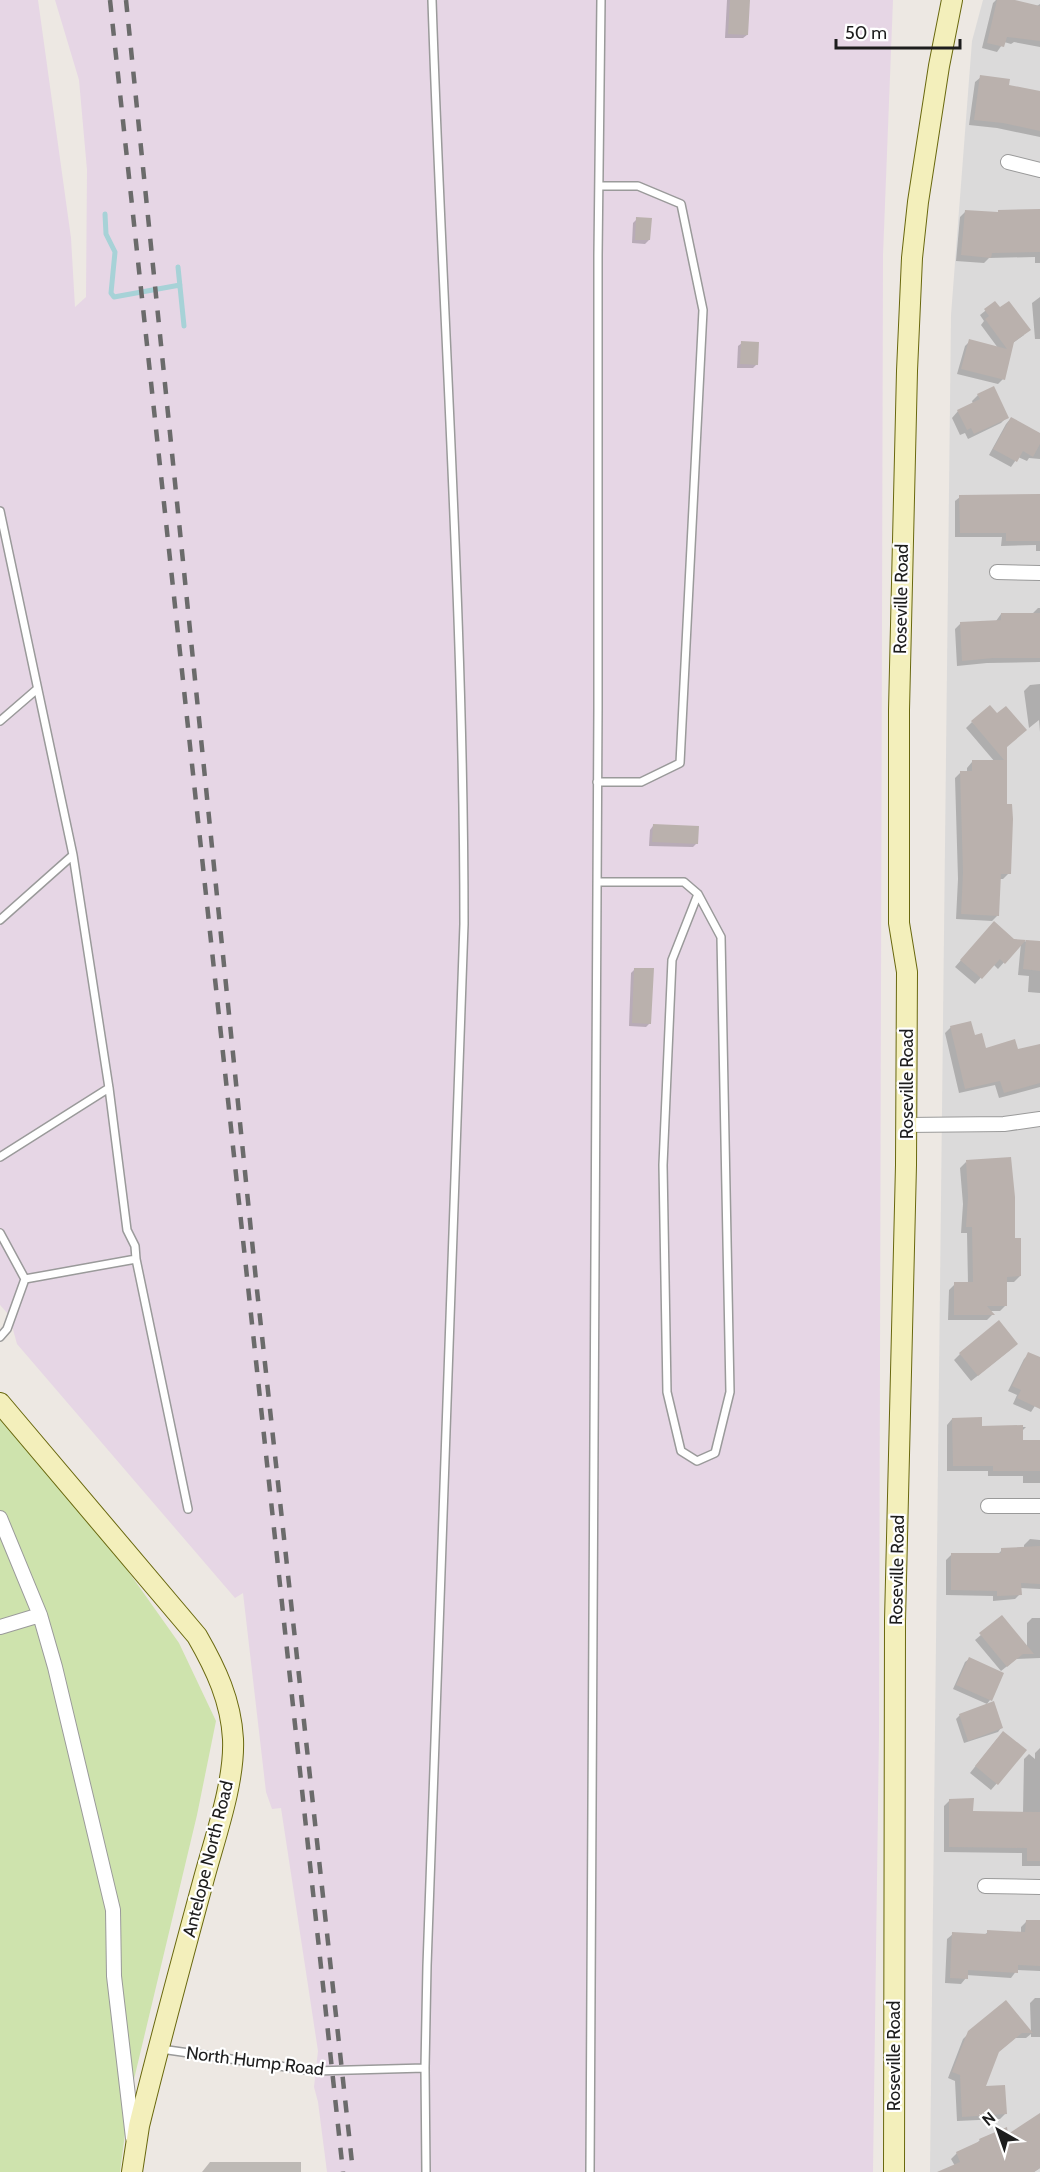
<svg xmlns="http://www.w3.org/2000/svg" width="1040" height="2172" font-family="Cabin,sans-serif">
	<rect width="100%" height="100%" fill="#ede8e3"/>
	<path fill="#dbdada" d="M983 0H1040V2172H930L951 315 972 41Z"/>
	<path fill="#e6d6e5" d="M0 0H38L71 238 75 307 86 297 87 170 79 80 55 0H893L883 255 879 1733 873 2172H327L318 2102 314 2087 318 2051 281 1808 272 1809 266 1792 243 1593 235 1598 17 1344 9 1315 0 1305Z"/>
	<path fill="#cee3ad" d="M0 1418 111 1547 179 1643 216 1721 197 1815 130 2096 120 2172H0Z"/>
	<path fill="#0003" d="M727 0H748L747 35 743 38H725Z
		M996 0H1008L1037 6 1040 4V47L1014 42 1011 44 1004 42 997 52 982 48 993 3Z
		M981 77 1007 86 1040 93V137L997 128 969 125 975 82Z
		M966 211 996 214 999 211 1040 213V263H1035V257L989 258 984 263 956 261 960 217Z
		M637 219 649 240 645 244 632 243 633 223Z
		M1040 297V339H1035L1032 303Z
		M995 303 1024 335 1013 343 1003 379 998 384 957 374 965 346 970 341 998 348 981 325 984 321 980 315Z
		M742 343 757 364 753 368H737L738 346Z
		M978 395 1007 417 1001 423 968 439 965 433 960 435 952 418 958 411 973 404 972 401Z
		M1011 418 1040 434V459L1029 458 1027 461 1018 457 1011 467 989 455 1006 424Z
		M960 497 1040 499V551H1036V545L1001 546 1002 537H955V501Z
		M1038 608H1040V662L987 663 957 666 955 629 961 623 996 621 1001 614H1032Z
		M1040 684V732L1039 720 1029 728 1024 691 1030 685Z
		M972 722 1005 748 1009 873 1003 879H1000L998 915 992 921 956 919 958 879 955 778 961 772H967V768L972 762H995L966 728Z
		M653 826 697 843 693 847 649 846 650 830Z
		M988 929 1013 940 1040 943V993L1028 992 1029 976 1018 975 1021 943 998 969 993 964 975 984 955 967Z
		M635 969 650 1023 646 1027 629 1026 631 973Z
		M951 1027 973 1037 985 1050 1017 1051 1040 1046V1087L999 1098 995 1085 959 1093 945 1033Z
		M966 1162 1013 1239 1020 1276 1014 1282H1006V1305L1000 1311H990L993 1314 987 1320H948L949 1290 955 1284 968 1283 967 1233H961L963 1204 960 1168Z
		M1010 1350 971 1381 954 1360 960 1354Z
		M1029 1354 1040 1359V1398L1031 1412 1013 1404 1017 1395 1008 1391 1024 1359Z
		M952 1419 981 1427H1026L1022 1431V1442L1040 1441V1483H1023V1476H988V1471H947V1425Z
		M1030 1539 1040 1540V1589L1020 1588V1594L1015 1599 993 1601V1596L946 1595V1560L952 1554 997 1555 1002 1550 1024 1549V1545Z
		M1002 1617 1027 1648V1623L1032 1618H1040V1658L1016 1659 1001 1671 975 1640Z
		M969 1659 1002 1674 990 1700 987 1704 953 1689 965 1662Z
		M960 1715 1001 1728 998 1732 964 1743 956 1719Z
		M997 1739 1025 1751 991 1790 970 1773Z
		M1040 1748V1866H1022V1853L944 1852V1806L950 1800 972 1812 1023 1813 1024 1759 1029 1754 1035 1759V1753Z
		M1040 1921V1971L1017 1970 1011 1978 966 1975V1978L961 1984 945 1983 947 1939 953 1934 984 1935 988 1932 1021 1934V1927L1026 1922Z
		M1035 1998H1040V2037H1031V2034L1026 2038H1015L997 2053 984 2087 1005 2114 1000 2119 957 2121 955 2081 948 2078 963 2039 969 2033H1031L1030 2003Z
		M1040 2118V2168L1034 2172H946L955 2166 951 2159 957 2153 974 2146 980 2140 1006 2137Z
		M210 2162H301V2172H202Z"/>
	<g fill="none" stroke-linecap="round" stroke-linejoin="round">
		<path stroke="#a7d2d7" stroke-width="5" d="M105 214 106 234 115 252 111 293 114 297 180 285
			M178 267 184 326"/>
	</g>
	<path fill="#bab1ad" d="M730 0H750L748 35 728 34Z
		M997 0H1015L1040 6V41L1007 37 1004 47 987 43Z
		M980 75 1010 79 1009 85 1040 91V131L1003 123 974 120Z
		M1040 209V252L992 253 991 258 961 255 965 210 998 212V210Z
		M636 217 652 218 650 240H635Z
		M995 301 1000 307 1009 301 1031 330 1014 342 1005 380 961 369 969 339 1007 349 985 319 989 316 984 309Z
		M741 341 759 342 758 365 740 364Z
		M994 386 1009 418 974 434 971 428 967 430 957 410 980 399 977 394Z
		M1011 417 1040 433V444L1033 457 1023 451 1017 462 993 449Z
		M1040 494V541H1006V533H960L959 495Z
		M1001 613H1040V658H993L962 661 960 622 1001 620Z
		M990 705 997 713 1006 706 1027 730 1007 747V804H1012L1013 819 1011 874H1001L999 916 961 914 963 872 960 771H972V760H1004L971 721Z
		M653 824 699 826 698 844 652 842Z
		M994 921 1014 939 1040 941V971L1023 969 1026 940 1005 964 1000 959 982 979 960 960Z
		M634 968H654L651 1024 632 1023Z
		M971 1021 975 1035 982 1033 986 1048 1015 1039 1018 1049 1040 1044V1083L1004 1093 1000 1081 965 1089 950 1026Z
		M1011 1157 1015 1197V1238H1021V1276L1007 1277V1306H987L995 1315H954V1282H973L972 1227H966L968 1197 966 1160Z
		M999 1320 1018 1344 978 1376 959 1353Z
		M1028 1352 1040 1357V1409L1017 1398 1021 1390 1012 1386Z
		M982 1417V1426L1023 1425V1440H1040V1471H993V1466H953L952 1418Z
		M1040 1546V1584L1021 1583 1022 1595 997 1596V1591L951 1590V1553H1001V1548Z
		M1002 1615 1034 1654H1023L1007 1667 979 1633Z
		M969 1657 1004 1673 992 1701 956 1685Z
		M994 1701 1003 1728 968 1741 959 1714Z
		M1003 1731 1027 1750 998 1785 975 1766Z
		M974 1798 973 1811 1040 1812V1861H1027V1848L949 1847V1799Z
		M1026 1920H1040V1966L1018 1965V1973L968 1970V1979L950 1978 952 1932 987 1934V1930L1025 1932Z
		M1006 2000 1033 2033H1022L999 2052 986 2086 1005 2085 1007 2114 962 2117 960 2075 952 2072 968 2031Z
		M1040 2113V2168L1034 2172H937L960 2162 956 2152 980 2141 979 2139 1007 2127 1008 2134Z"/>
	<g fill="none" stroke-linecap="round" stroke-linejoin="round">
		<defs>
			<path id="lane" d="M0 511 73 855
				M0 721 36 690
				M597 782H641L680 763 703 310 681 204 638 186H599
				M597 882H684L698 894 721 937 730 1392 715 1453 697 1461 681 1451 667 1392 663 1165 672 960 698 894
				M0 920 73 855 109 1088 127 1230 135 1246 136 1259 25 1279
				M0 1157 109 1088
				M0 1233 25 1279 7 1329 0 1337
				M136 1259 188 1509
				M161 2049 314 2071 425 2068
				M426 2172 425 2068 427 1966 464 924C464 616 442 308 432 0
				M590 2172 598 708V255L601 0"/>
			<path id="street" d="M1008 162 1040 170
				M997 572 1040 573
				M906 1125 1004 1124 1040 1119
				M988 1506H1040
				M0 1518 40 1615 55 1667 113 1910 114 1976 133 2138
				M0 1627 40 1615
				M985 1886 1040 1887"/>
			<path id="secondary" d="M0 1403 197 1636C216 1669 231 1701 233 1739 235 1783 214 1840 203 1882 181 1963 159 2044 139 2126L132 2172
				M894 2172 895 1621 906 1165 907 972 899 923V710L907 371 912 258 918 202 939 66 952 0"/>
		</defs>
		<use href="#lane" stroke="#9a9a9a" stroke-width="10"/>
		<use href="#street" stroke="#9a9a9a" stroke-width="16"/>
		<use href="#secondary" stroke="#69680e" stroke-width="22"/>
		<use href="#lane" stroke="#fff" stroke-width="7"/>
		<use href="#street" stroke="#fff" stroke-width="14"/>
		<use href="#secondary" stroke="#f3efbb" stroke-width="20"/>
		<path stroke="#6b6b6b" stroke-width="4.5" stroke-dasharray="12 12" stroke-linecap="butt" d="M110 0 343 2172
			M126 0 257 1290 353 2172"/>
	</g>
	<g text-anchor="middle" dominant-baseline="central" stroke-width="4.5" stroke-linejoin="round" paint-order="stroke">
		<g font-size="18" fill="#1d1d1d" stroke="#fff">
			<text transform="translate(901 599) rotate(-89)">Roseville Road</text>
			<text transform="translate(907 1084) rotate(-90)">Roseville Road</text>
			<text transform="translate(897 1570) rotate(-89)">Roseville Road</text>
			<text transform="translate(208 1859) rotate(-76)">Antelope North Road</text>
			<text transform="translate(894 2056) rotate(-90)">Roseville Road</text>
			<text transform="translate(255 2061) rotate(7)">North Hump Road</text>
		</g>
	</g>
	<g transform="translate(998 2130) rotate(320)" stroke="#ffffff" stroke-width="4.5" paint-order="stroke">
	<path d="M0-4.5L10 22L0 15L-10 22Z" fill="#1d1d1d"/>
	<text y="-9" font-size="16" font-weight="bold" text-anchor="middle" fill="#1d1d1d">N</text>
	</g>
	<path d="M836 39v9h124v-9" fill="none" stroke="#1d1d1d" stroke-width="3"/>
	<text x="845" y="39" font-size="18" fill="#1d1d1d" stroke="#ffffff" stroke-width="4.5" paint-order="stroke">50 m</text>
</svg>
